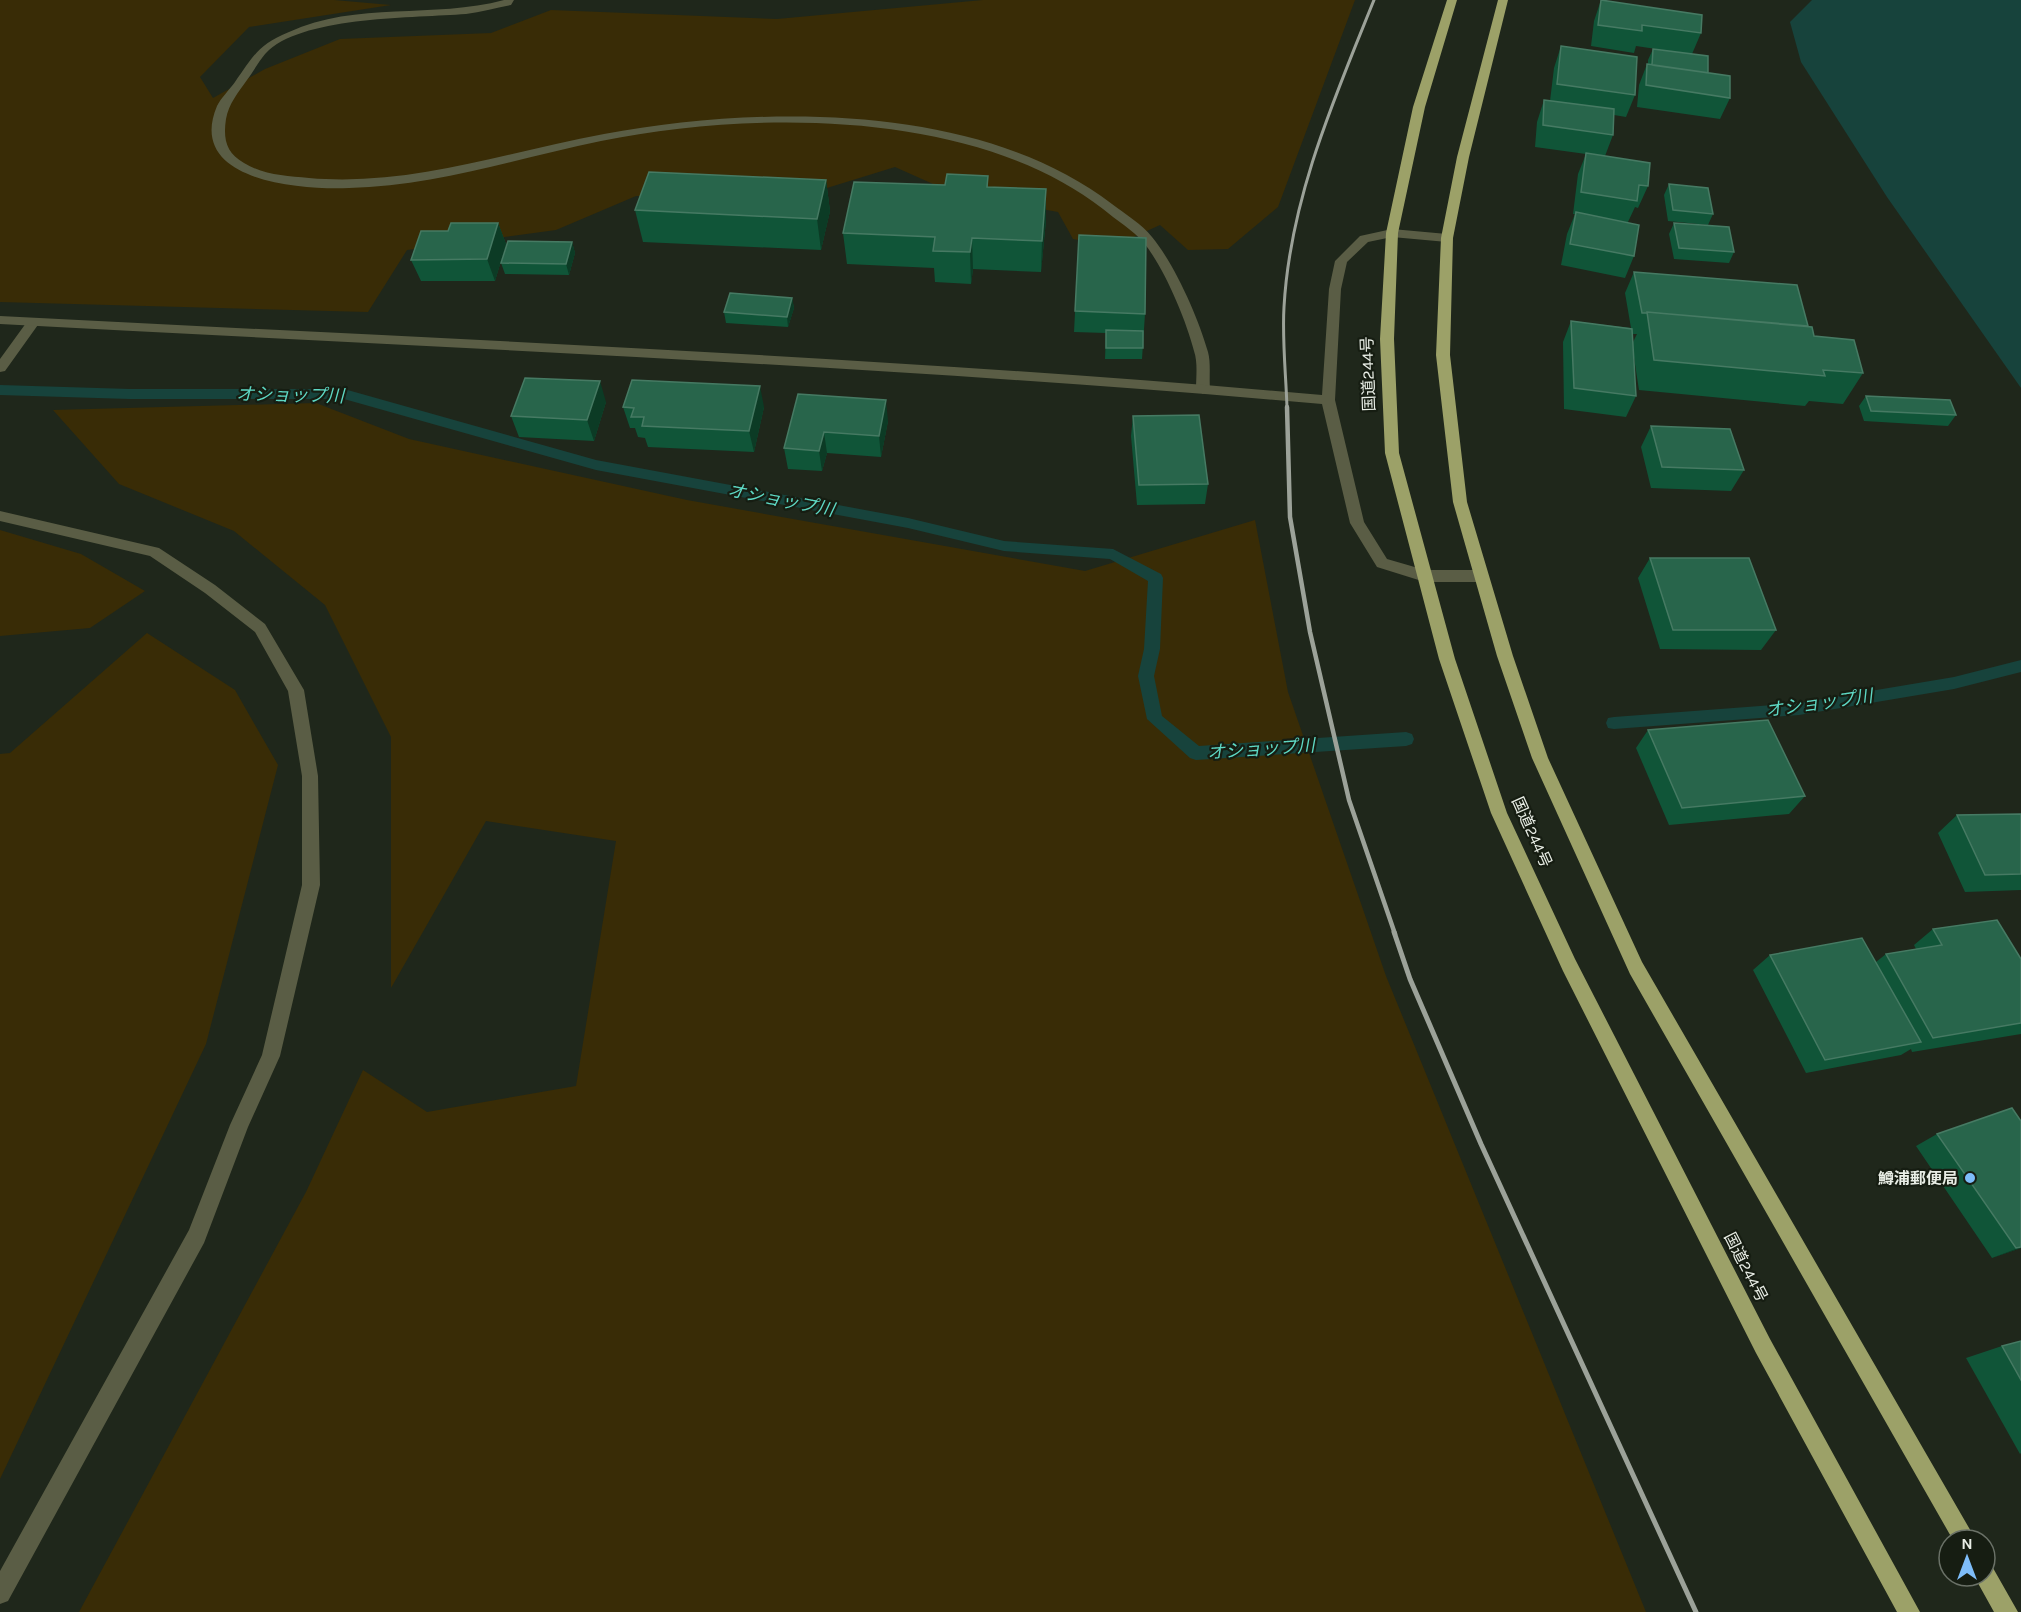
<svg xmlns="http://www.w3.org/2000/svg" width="2021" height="1612" font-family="Karla,'Noto Sans JP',sans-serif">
	<rect width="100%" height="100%" fill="#1f271b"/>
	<path fill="#392c06" d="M0 0H334L391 5 249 27 200 77 213 98 265 69 340 39 491 33 551 10 777 19 983 0H1355L1278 207 1228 249 1188 250 1160 225 1114 246 1073 239 1058 212 951 192 895 167 801 196H636L556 230 407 250 368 312 0 302Z
		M316 403 409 439 687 500 1085 571 1255 520 1288 692 1386 976 1646 1612H79L306 1192 363 1070 427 1112 576 1086 616 841 486 821 391 988V737L325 605 234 531 119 484 53 410Z
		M0 530 81 554 145 591 90 628 0 636Z
		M147 633 235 690 278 765 206 1044 0 1479V754L10 753Z"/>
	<path fill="#17433c" d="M1812 0H2021V388L1887 197 1801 62 1790 22Z"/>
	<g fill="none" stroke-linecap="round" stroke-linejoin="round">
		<path fill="#17433c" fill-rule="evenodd" d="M0 385 130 389H344L596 460 908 518 1004 541 1113 549 1161 574 1163 578 1160 649 1154 676 1162 716 1199 746 1406 732 1412 734 1414 739 1412 744 1406 746 1196 760 1190 758 1147 719 1138 676 1144 649 1148 581 1110 559 1004 551 908 528 596 470 344 399H130L0 395Z
			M2021 660V672L1954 689 1799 715 1614 729 1608 728 1606 723 1608 718 1614 717 1799 703 1954 677Z"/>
		<path fill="#5a5d45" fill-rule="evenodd" d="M504 0H514L511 5C496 8 481 12 466 14 415 18 308 16 269 50 261 57 254 71 247 80 238 93 229 103 226 119 223 139 226 153 244 163 264 175 286 176 309 178 410 187 506 152 604 134 761 105 980 102 1112 204 1125 214 1142 224 1152 237 1175 265 1198 317 1208 352 1211 363 1209 377 1210 389L1203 394 1196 389C1196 377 1198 363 1194 351 1186 319 1164 268 1144 243 1133 230 1116 220 1103 209 975 109 754 110 601 141 518 158 435 186 349 188 302 190 185 182 217 106 221 98 230 89 235 82 254 55 258 45 289 32 356 1 434 19 504 0Z
			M34 318 40 322 5 371 0 372V359L29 319Z
			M0 511 159 548 215 585 265 624 304 690 318 776 320 885 280 1056 248 1127 204 1243 8 1601 0 1604V1571L189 1230 230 1125 262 1055 302 885V776L288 691 255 632 205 593 150 556 0 521Z"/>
		<path fill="#5a5d45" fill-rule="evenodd" d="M1392 229 1447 234 1453 238 1447 242 1392 237 1368 242 1347 262 1341 289 1335 400 1364 522 1387 559 1425 570H1482L1489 576 1482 582H1425L1377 567 1350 523 1322 404C883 365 441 348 0 324V316C441 339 882 356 1322 395L1329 289 1335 261 1360 236Z"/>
		<path fill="#9ca168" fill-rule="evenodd" d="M1447 0H1457L1425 107 1398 233 1394 339 1399 453 1455 659 1507 813 1575 959 1770 1339 1920 1612H1897L1756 1353 1563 971 1491 813 1439 659 1385 453 1380 339 1386 233 1413 107Z
			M1498 0H1508L1469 157 1453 238 1450 355 1467 502 1513 656 1548 758 1642 962 1976 1540H1953L1630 974 1532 758 1497 656 1453 502 1436 355 1441 238 1457 157Z
			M1985 1565 1993 1568 2018 1612H1994L1974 1576H1985Z"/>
		<path stroke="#9ca299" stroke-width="3" d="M1287 408C1286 375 1282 340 1284 307 1290 199 1334 99 1374 0"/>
		<path stroke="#9ca299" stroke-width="4.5" d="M1287 407 1290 517 1310 632 1349 800 1395 934"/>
		<path stroke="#9ca299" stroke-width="5" d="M1394 932 1410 979 1481 1144 1696 1612"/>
	</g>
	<path fill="#105538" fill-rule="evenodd" d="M1601 0 1701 33 1692 54 1730 98 1720 119 1637 107 1639 85 1647 64H1648V60L1653 49 1663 50 1636 46 1634 53 1591 46 1594 21Z
		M1561 46 1635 95 1626 117 1614 115 1613 135 1605 156 1648 186 1638 208 1635 207 1628 222 1634 256 1625 278 1561 265 1567 234 1575 214H1573L1578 174 1586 154 1535 147 1537 122 1544 100 1550 101 1554 68Z
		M988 176V187L1046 189V220L1041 272 973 269 971 284 935 282 934 268 847 264 843 233 945 185Z
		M826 180 830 211 821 250 643 242 635 210Z
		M1669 184 1713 214 1708 225 1668 221 1664 195Z
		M498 223 506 244 495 281H421L411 260 448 231Z
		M1674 223 1734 252 1729 263 1674 259 1669 234Z
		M1079 235 1145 314 1142 359H1105L1106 333 1074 332Z
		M572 242 575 253 569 275 505 274 501 263Z
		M1634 272 1808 326 1814 336 1863 373 1843 404 1809 401 1805 406 1639 390 1633 351 1636 396 1626 417 1564 409 1563 342 1571 321 1631 328 1625 293ZM1632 334H1637L1633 342Z
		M792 298 794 308 788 327 726 323 724 312Z
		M798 394 888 421 881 457 827 453 822 471 788 469 784 448Z
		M1866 396 1956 415 1948 426 1864 421 1859 406Z
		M606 402 594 441 519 437 511 416Z
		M623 407H764L754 452 648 447 645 438 638 437 635 428H630Z
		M1133 416 1208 484 1205 504 1137 505 1131 436Z
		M1651 426 1744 470 1731 491 1651 488 1641 447Z
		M1650 558 1776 630 1761 650 1660 649 1638 578Z
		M1648 730 1805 796 1789 814 1669 825 1636 748Z
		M2021 814V890L1965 892 1938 833 1957 815Z
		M1933 929 2021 959V1034L1912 1052 1911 1049 1901 1055 1806 1073 1753 970 1770 955 1876 962 1886 954 1916 949 1914 945Z
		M2021 1121V1248L1992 1258 1916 1146 1937 1134Z
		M2021 1341V1453L2020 1454 1966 1358 2002 1346Z"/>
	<path fill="#0c3b25" d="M826 180 830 211 821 250 817 219Z
		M1046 189V220L1041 272 1042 241Z
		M498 223 506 244 495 281 487 259Z
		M972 238 973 269 971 284 970 252Z
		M572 242 575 253 569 275 566 264Z
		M792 298 794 308 788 327 787 317Z
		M600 381 606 402 594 441 587 420Z
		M760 386 764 407 754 452 749 431Z
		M886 400 888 421 881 457 879 436Z
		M824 432 827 453 822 471 819 451Z
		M2021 1247V1248L1992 1258Z"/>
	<path fill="#28654b" stroke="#467a63" stroke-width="1.5" d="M1601 0 1702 15 1701 33 1642 25V31L1598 25Z
		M1561 46 1637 57 1635 95 1557 84Z
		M1653 49 1708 56V73L1652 65Z
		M1647 64 1730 76V98L1646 85Z
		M1544 100 1614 109 1613 135 1543 125Z
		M1586 153 1650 163 1648 186 1639 185 1637 201 1581 192Z
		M649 172 826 180 817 219 635 210Z
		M947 174 988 176 987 187 1046 189 1042 241 972 238 970 252 933 251 935 237 843 233 854 182 945 185Z
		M1669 184 1708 188 1713 214 1673 210Z
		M1576 212 1639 225 1634 256 1570 244Z
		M451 223H498L487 259 411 260 421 231H448Z
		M1674 223 1729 227 1734 252 1679 248Z
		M1079 235 1146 238 1145 314 1075 311Z
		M508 241 572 242 566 264 501 263Z
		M1634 272 1797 285 1808 326 1647 312V313H1642Z
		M730 293 792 298 787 317 724 312Z
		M1647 312 1812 327 1814 336 1854 340 1863 373 1823 370 1825 376 1654 360Z
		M1571 321 1632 329 1636 396 1574 388Z
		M1106 330 1143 331V348H1106Z
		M525 378 600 381 587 420 511 416Z
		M632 380 760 386 749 431 642 426 644 417H631L634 408 623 407Z
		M798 394 886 400 879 436 824 432 819 451 784 448Z
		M1866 396 1950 400 1956 415 1871 411Z
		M1199 415 1208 484 1139 485 1133 416Z
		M1651 426 1730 429 1744 470 1662 467Z
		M1650 558H1749L1776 630H1673Z
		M1768 720 1805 796 1682 808 1648 730Z
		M2021 814V874L1985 875 1957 815Z
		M1997 920 2021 959V1023L1933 1038 1886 954 1942 945 1933 929Z
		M1862 938 1921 1042 1825 1060 1770 955Z
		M2012 1108 2021 1121V1247L2016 1248 1937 1134Z
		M2021 1341V1380L2002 1346Z"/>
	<circle fill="#7ebdf9" stroke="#161d12" stroke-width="2" cx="1970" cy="1178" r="6"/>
	<g text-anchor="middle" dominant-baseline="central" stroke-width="4.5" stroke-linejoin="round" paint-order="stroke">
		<g font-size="16" fill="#e9eee6" stroke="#161d12">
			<text transform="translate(1368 374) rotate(-92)">国道244号</text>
			<text transform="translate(1532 832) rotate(66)">国道244号</text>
			<text transform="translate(1746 1267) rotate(63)">国道244号</text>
		</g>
		<g font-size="16" font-weight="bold" fill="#e9eee6" stroke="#161d12" text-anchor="end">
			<text x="1958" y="1178">鱒浦郵便局</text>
		</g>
		<g font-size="18" font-style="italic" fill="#5ed8c4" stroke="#161d12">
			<text transform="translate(290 395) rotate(1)">オショップ川</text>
			<text transform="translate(781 500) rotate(11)">オショップ川</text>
			<text transform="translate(1819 703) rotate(-8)">オショップ川</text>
			<text transform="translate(1261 749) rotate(-4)">オショップ川</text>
		</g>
	</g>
	<g transform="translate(1967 1558)"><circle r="28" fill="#161d12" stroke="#6a7167" stroke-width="1.5"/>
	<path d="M0-4.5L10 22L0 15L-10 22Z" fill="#7ebdf9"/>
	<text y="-9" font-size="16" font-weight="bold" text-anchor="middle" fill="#e9eee6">N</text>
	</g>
</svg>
